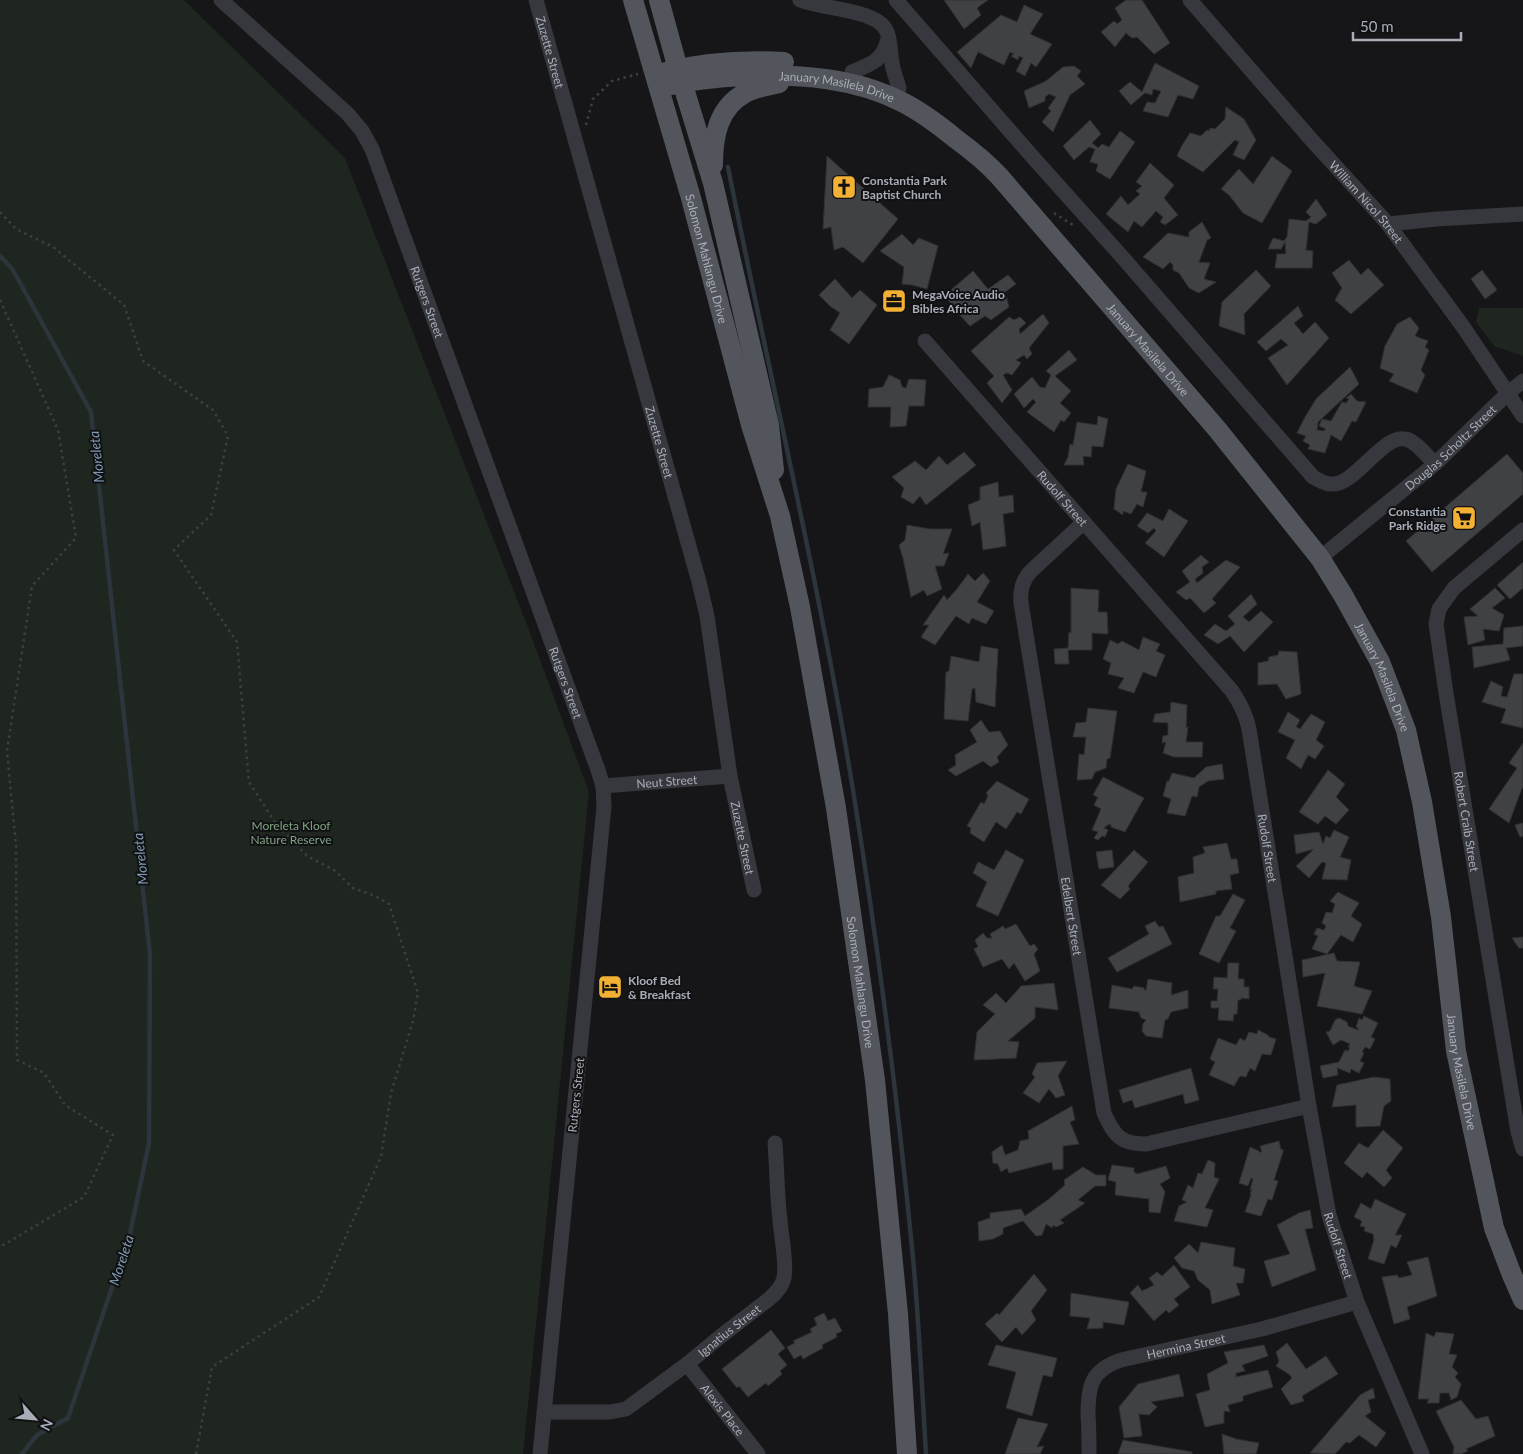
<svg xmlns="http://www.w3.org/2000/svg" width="1523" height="1454" font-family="Lato,sans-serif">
	<rect width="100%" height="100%" fill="#161618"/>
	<path fill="#1e261f" d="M0 0H184L345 158 529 630 589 792 523 1454H0Z
		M1479 308H1523V356L1494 346 1476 322Z"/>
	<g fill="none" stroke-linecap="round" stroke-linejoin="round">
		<path stroke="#2c353c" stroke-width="4.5" d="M728 167C769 375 819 581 853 790 878 945 898 1102 913 1258 919 1323 922 1389 926 1454
			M0 256 13 270 91 412 150 955 149 1143 130 1234 68 1418 37 1435 22 1454"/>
	</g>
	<path fill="#404145" stroke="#303034" d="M944 0H988L977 8 981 15 964 29Z
		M1126 0H1142L1170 43 1154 54 1137 37 1132 38 1126 33 1115 47 1101 32 1114 21 1117 24 1122 20 1115 8Z
		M1024 5 1043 14 1030 34 1052 44 1036 67 1031 63 1025 76 1016 71 1023 58 1019 56 1018 60 1011 56 1014 54 1010 52 1004 65 978 52 971 68 957 52 1001 15 1017 22Z
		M1155 63 1199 86 1193 99 1178 95 1168 117 1143 111 1147 102 1155 103 1161 91 1153 89 1152 95 1145 93 1131 105 1119 91 1130 82 1142 92Z
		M1074 66 1081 71 1077 76 1085 84 1070 95 1053 132 1042 122 1051 111 1048 108 1056 97 1049 94 1045 97V101L1029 108 1024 91 1046 81 1063 67Z
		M1226 107 1244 119 1256 140 1244 160 1233 155 1239 142 1235 140 1203 172 1177 156 1181 147 1190 133 1201 136 1207 130 1209 131 1210 128 1215 129 1225 119Z
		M1090 120 1101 134 1092 143 1098 148 1102 144 1109 147 1120 131 1135 142 1110 179 1096 171 1098 164 1090 162 1095 149 1089 147 1074 160 1063 146Z
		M827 156 898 219 863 263 843 247 834 250 831 227 823 229Z
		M1272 156 1292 171 1262 223 1243 213 1229 195 1221 189 1239 169 1253 184Z
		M1150 163 1174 185 1164 198 1178 215 1165 225 1160 222 1163 217 1156 211 1142 227 1134 221 1128 232 1106 214 1121 196 1128 205 1140 194 1136 191 1142 186 1136 182Z
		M1316 199 1327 215 1316 224 1309 222 1306 250 1313 251 1312 268H1275L1277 254H1286L1285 242 1281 249H1268L1273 238 1284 241 1287 237 1289 219 1306 221 1311 217 1306 212Z
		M1202 222 1211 238 1207 240 1199 262 1210 263 1204 279 1216 282 1199 293 1189 288 1179 273 1173 270V265L1170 262 1163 269 1143 257 1168 233 1189 237V232Z
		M902 234 913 245 919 238 938 246 927 289 912 285 902 284 904 267 880 251Z
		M1349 260 1361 275 1368 268 1384 285 1351 314 1335 300 1342 288 1332 273Z
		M1256 270 1271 286 1244 314 1245 335 1219 326 1222 302Z
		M1482 270 1497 290 1485 299 1471 279Z
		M973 271 988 289 1008 275 1016 284 1005 292 1009 307 991 320 985 316 970 326 956 311 945 295Z
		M835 279 852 298 860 290 877 305 849 344 830 330 840 313 830 306 819 295Z
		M1298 306 1303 316 1294 323 1303 334 1315 322 1329 338 1287 385 1268 358 1288 345 1281 339 1266 351 1257 342Z
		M1043 314 1049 323 1029 348 1032 354 1027 359 1024 355 1016 360 1021 363 1012 375 1007 373 1003 375 1012 390 1002 403 987 383 994 376 971 351 1009 317 1014 320 1020 317 1026 323 1019 329 1020 334Z
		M1410 317 1419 328 1415 336 1428 341 1425 347 1429 350 1421 370 1425 375 1417 393 1389 381 1394 374 1380 368 1385 346 1397 324Z
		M1069 350 1077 360 1055 376 1071 391 1060 403 1071 413 1064 422 1061 420 1054 432 1027 412 1036 402 1033 399 1024 408 1014 394 1032 377 1040 387 1045 388 1051 375 1046 371Z
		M1350 367 1359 384 1318 422 1317 430 1324 431 1326 429 1319 426 1322 419 1331 421 1342 402 1346 403 1349 399 1346 398 1351 394 1357 401 1366 402 1356 422 1352 421 1341 441 1331 435 1325 453 1308 449 1310 445 1303 441 1306 436 1297 433 1304 419 1316 399Z
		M889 375 900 380 902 387 906 388 909 379 926 380 924 406H909L906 426 890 427 891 407H868L869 389 883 387Z
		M1098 416 1108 419 1103 447 1092 446 1091 457 1083 456 1084 465H1064L1068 457 1070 444 1073 445 1077 422 1097 425Z
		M964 452 976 465 926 505 920 496 913 504 901 497 904 488 892 477 915 461 926 470 939 456 947 465Z
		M1507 454 1523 473V494L1432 572 1406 541Z
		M1128 464 1146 471 1141 492H1147L1143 507 1137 504 1131 514 1123 511V515L1114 509 1116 489Z
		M998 482 999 497 1013 495 1014 512 1003 514 1006 546 983 550 980 522 972 526 968 505 980 500V487Z
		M1169 509 1188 521 1164 557 1145 543 1156 531 1154 528 1148 533 1137 526 1147 513 1163 521Z
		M907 525 930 529H952L943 554 949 553 944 566H935L942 589 927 596 924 590 911 597 903 558 899 545 905 540Z
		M1201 555 1209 562 1202 567 1203 573 1195 579 1197 583 1226 560 1240 567 1212 599 1216 603 1204 613 1190 598 1186 600 1176 592 1190 582 1182 571Z
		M1523 562V588L1510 599 1497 585Z
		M983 573 990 581 977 602 994 611 986 624 972 618 969 624 956 616 935 645 921 637 929 625H923L944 595 947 600 957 589 968 574 975 581Z
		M1071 588 1099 590 1098 612H1107L1108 634 1092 633V650H1068L1069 664H1055L1054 649 1068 648 1069 632 1071 633Z
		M1495 588 1505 598 1492 608 1504 615 1499 631 1483 629 1485 640 1468 645 1464 617 1478 616 1470 609Z
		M1251 594 1257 604 1243 617 1249 622 1261 611 1273 622 1244 652 1230 636 1218 644 1204 635 1215 624 1226 631 1235 624 1228 616Z
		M1523 626V646L1506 648 1510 660 1474 668 1472 647 1503 644 1504 628Z
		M1143 637 1160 644 1156 651 1165 655 1156 677 1143 672 1134 693 1118 688 1124 678 1108 674 1111 663 1103 659 1110 640 1118 644 1122 641 1139 650Z
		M981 646 998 649 995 707 976 702 975 688 972 689 968 721 944 719 946 672 949 671 951 656 979 662Z
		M1279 651 1297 652 1301 694 1286 699 1277 684 1258 685V663L1268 661 1269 657 1278 655Z
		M1514 674H1523V728L1501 723 1506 709 1482 702 1491 681 1503 687 1501 696 1507 697Z
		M1171 702 1187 705 1186 728 1188 727 1186 742H1203L1202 757H1174L1163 753 1166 742 1162 743 1163 736 1168 735V723L1153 722 1155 714 1170 712Z
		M1088 708 1117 711 1110 758 1107 759 1106 768 1095 772 1092 779 1077 780 1079 754 1084 755 1086 737H1073L1076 723 1086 722Z
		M1288 712 1300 720 1296 727 1300 729 1311 714 1325 722 1316 740 1324 746 1315 759 1308 755 1301 769 1286 758 1295 740 1278 732Z
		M981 720 989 732 1000 731 1008 745 997 757 999 762 991 767 983 761 956 776 948 770 956 765 955 755 977 742 970 730Z
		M1523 743V788H1522L1509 823 1489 809 1517 768 1509 763Z
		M1222 764 1224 779 1208 781 1199 787 1197 797 1192 796 1185 816 1167 813 1171 799 1163 796 1167 781H1169L1172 773 1194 778 1206 767Z
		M1328 770 1345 784 1336 797 1349 810 1336 824 1325 816 1318 824 1299 812Z
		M1103 777 1144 798 1125 832 1111 827V825L1109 824 1104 828 1108 830 1105 837 1102 836 1098 840 1094 838 1098 832 1092 830 1101 809 1094 805 1098 797 1093 795Z
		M997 781 1029 799 1021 814 1017 812 1006 829 996 822 984 842 970 833 971 828 967 826 981 802 984 804 988 796 986 793Z
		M1523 823V836L1520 837 1515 825Z
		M1334 830 1349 837 1340 857 1351 860 1347 880 1322 879 1326 863 1322 862 1309 878 1296 866 1314 849 1296 854 1294 835 1319 832 1323 844 1326 836 1330 838Z
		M1227 843 1231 859H1237L1239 873 1230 875 1232 889 1216 891V894L1180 902 1178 877 1194 873 1193 857 1205 853 1203 847Z
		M1006 850 1024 860 998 916 976 906 987 882 973 873 978 862 994 870Z
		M1112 850 1114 867 1099 869 1096 852Z
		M1134 850 1148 862 1128 886 1130 889 1120 899 1101 885Z
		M1338 892 1359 903 1351 916 1362 924 1353 942 1341 935 1327 954 1312 949 1318 936 1314 934 1317 928 1324 930 1326 926 1322 923 1326 912 1332 913 1335 904 1330 901Z
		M1233 894 1245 900 1230 928 1236 931 1219 963 1199 954 1216 916H1220Z
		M1155 921 1159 927 1163 926 1172 944 1117 972 1108 958 1149 934 1145 926Z
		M1016 924 1030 946 1034 944 1038 949 1034 954 1040 971 1025 981 1014 963 1009 969 1002 959 983 967 974 949 978 947 975 940 983 933 987 938H992L990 934 1003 926 1005 929Z
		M1523 937V948H1519L1512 938Z
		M1334 953 1337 961 1360 962 1354 986 1372 991 1362 1014 1317 1006 1325 973 1303 977 1302 960Z
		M1228 963H1239L1238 979H1244V987H1249V999L1241 998V1000H1238L1237 1014H1234L1233 1021 1218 1020 1219 1008H1211V1001H1217L1218 989H1213L1214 977 1227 978Z
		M1148 979 1172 983 1171 995 1188 990V1008L1171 1012 1168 1019 1165 1020 1162 1038 1146 1036 1142 1031 1143 1024 1146 1020 1141 1018 1139 1012 1109 1008 1112 985 1132 989 1134 986 1144 988V990H1146Z
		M1054 983 1058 1010 1035 1007V1018L1008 1041 1019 1042 1016 1058 974 1060 977 1032 995 1014 983 1005 996 993 1006 1003 1021 986Z
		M1364 1016 1378 1023 1371 1037 1375 1039 1370 1049 1365 1047 1362 1052 1364 1053 1360 1061 1364 1063 1359 1073 1351 1069 1350 1073 1337 1068 1338 1075 1323 1078 1320 1066 1339 1062 1345 1050 1348 1051 1350 1047H1348L1350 1044 1341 1040 1333 1045 1326 1032 1330 1031 1335 1020 1339 1018 1347 1022 1348 1026 1358 1030V1028L1356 1027 1359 1018 1362 1020Z
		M1258 1030 1268 1035 1269 1037 1276 1039 1271 1055 1262 1054 1255 1071 1250 1068 1246 1077 1240 1076 1234 1086 1209 1075 1215 1062 1210 1059 1218 1038 1236 1045 1240 1038 1245 1041 1249 1032 1257 1034Z
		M1067 1061 1058 1076 1065 1095 1056 1098 1049 1089 1039 1103 1023 1093 1035 1077 1032 1074 1037 1063Z
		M1191 1068 1199 1100 1185 1104 1183 1094 1135 1108 1132 1100 1123 1103 1119 1090Z
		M1374 1077 1390 1079 1391 1101 1384 1106 1380 1126 1356 1127V1105L1332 1107 1337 1085Z
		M1072 1106 1075 1120 1070 1122 1079 1144 1063 1146V1169L1053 1170 1052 1162 1009 1173 1007 1168 1001 1172 998 1164 993 1163 992 1152 1002 1145 1005 1155 1018 1150 1020 1141 1029 1139 1028 1131Z
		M1383 1130 1403 1148 1386 1170 1392 1178 1384 1187 1367 1172 1362 1178 1344 1163 1359 1143 1368 1148Z
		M1279 1141 1281 1150 1283 1149V1152L1274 1180 1278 1181 1272 1200 1268 1199 1261 1216 1245 1212 1251 1195 1250 1194 1252 1189 1250 1190 1253 1179 1251 1178 1248 1186 1239 1183 1250 1147 1259 1151V1152H1262L1260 1146Z
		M1208 1160 1215 1163 1214 1177 1219 1179 1205 1208 1213 1210 1207 1227 1174 1221 1179 1206 1187 1202 1182 1200 1188 1185 1193 1188 1198 1173 1202 1174Z
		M1112 1165 1134 1168V1172L1137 1174 1166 1166 1170 1178 1160 1184 1165 1192 1160 1213 1149 1212V1199L1115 1195 1116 1182 1108 1180Z
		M1083 1167 1096 1175H1106V1186H1095L1078 1200 1085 1203 1060 1220 1064 1223 1056 1227 1053 1225 1052 1228 1046 1224 1042 1235 1036 1236 1023 1221 1003 1228V1234L993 1239 979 1241 978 1222 990 1218V1213L1021 1209 1025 1216 1049 1199 1065 1185 1064 1180Z
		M1375 1199 1406 1214 1395 1235H1402L1396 1248 1391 1245 1384 1264 1368 1259 1374 1240 1373 1234 1364 1231 1365 1227 1360 1226 1362 1221 1354 1217 1361 1203 1371 1209Z
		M1310 1210 1313 1228 1305 1229 1316 1270 1272 1287 1264 1261 1290 1254 1277 1225 1299 1213Z
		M1201 1242 1235 1248 1233 1266 1245 1269 1243 1283H1236L1240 1295 1212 1304 1210 1290 1198 1280 1194 1271 1182 1268 1174 1258 1189 1244 1198 1253Z
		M1428 1257 1437 1296 1407 1307 1410 1319 1394 1324 1382 1277 1397 1275 1399 1278 1412 1275 1407 1262Z
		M1174 1265 1190 1287 1174 1299 1179 1305 1169 1313 1166 1310 1154 1321 1130 1293 1138 1285 1142 1291 1154 1285 1149 1278 1157 1272 1162 1276Z
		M1034 1274 1047 1290 1031 1311 1036 1320 1022 1335 1016 1327 1002 1342 985 1324 997 1313 999 1315Z
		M1071 1293 1129 1302 1124 1325 1103 1322V1328L1087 1329 1090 1318 1070 1316Z
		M824 1313 828 1321 835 1318 842 1331 836 1334 837 1337 822 1345 823 1348 803 1359 801 1355 794 1359 787 1347 795 1343 793 1341 812 1332 810 1329 817 1325 814 1318Z
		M771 1330 785 1348 778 1354 787 1365 780 1371 782 1374 768 1386 766 1383 748 1397 739 1386 737 1388 722 1369Z
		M1436 1332 1454 1334 1449 1354 1457 1355 1452 1367 1458 1373 1455 1377 1461 1384 1457 1397 1451 1400 1449 1393H1440L1439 1403H1427L1429 1399H1418L1426 1333 1434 1337Z
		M1287 1343 1306 1369 1326 1356 1338 1374 1302 1396 1304 1401 1291 1405 1281 1389 1292 1378 1290 1375 1276 1366 1279 1361 1276 1352Z
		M996 1345 1057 1358 1052 1377 1043 1375 1032 1416 1006 1408 1016 1372 988 1365Z
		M1264 1345 1268 1356 1242 1365 1245 1371 1236 1373V1377L1268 1370 1273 1387 1243 1396V1401L1228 1405 1230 1412 1224 1411V1423L1205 1427 1196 1394 1210 1390 1207 1374 1228 1363 1224 1352Z
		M1179 1374 1184 1396 1151 1402 1157 1407 1149 1415 1139 1414 1142 1436 1124 1438 1119 1407 1138 1384Z
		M1373 1388 1375 1398 1368 1400 1371 1412 1365 1416 1386 1433 1376 1447 1359 1435 1350 1443 1346 1442 1335 1454 1310 1453 1360 1395Z
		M1461 1400 1476 1419 1488 1416 1495 1436 1466 1449 1468 1451 1461 1454H1453L1454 1447 1436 1411Z
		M1018 1418 1048 1424 1037 1447 1044 1446 1040 1454H1005Z
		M1222 1434 1236 1439 1259 1443 1256 1454H1224Z
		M1123 1440 1158 1446 1192 1452V1454H1118Z"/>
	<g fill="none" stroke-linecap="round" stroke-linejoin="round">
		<path stroke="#3d3f44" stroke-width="2.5" stroke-dasharray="2.5 4" stroke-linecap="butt" d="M586 125 593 99 612 81 638 74
			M0 212 16 229 53 247 124 305 143 361 213 410 228 436 211 515 174 550 237 642 249 782 274 821 307 856 334 870 353 888 375 896 389 904 418 993 413 1021 391 1093 381 1157 319 1297 212 1367 196 1454
			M1054 213 1073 225
			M0 300 58 430 76 538 32 586 7 751 16 846 17 1060 44 1073 65 1105 113 1135 84 1197 0 1247"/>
		<g stroke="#37383d" stroke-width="15">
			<path id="s1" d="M221 0 348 114 362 131 372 149 598 770 603 786 604 807 540 1454"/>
			<path id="s2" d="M536 0 699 582 707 616 730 776 754 890"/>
			<path d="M800 0C820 9 879 9 887 32 891 42 890 53 892 63 893 71 897 80 899 88"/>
			<path d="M896 0 1030 154 1124 259 1313 477C1319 480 1324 484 1331 484 1355 486 1383 434 1405 439 1415 440 1428 457 1435 464"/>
			<path id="s3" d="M1190 0 1309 137 1388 224 1464 328 1523 416"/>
			<path d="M852 72C871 64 883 61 888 39"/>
			<path d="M1388 224 1437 219 1523 214"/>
			<path id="s4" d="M925 341 1232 691C1240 703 1246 714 1249 729L1309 1106 1329 1215 1357 1302 1422 1454"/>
			<path id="s5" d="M1084 522 1031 571C1022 581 1020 590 1021 603L1104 1113C1114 1136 1121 1144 1146 1144L1309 1106"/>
			<path id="s6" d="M1523 530 1454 588 1439 609 1436 624 1446 693 1518 1132 1523 1149"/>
			<path id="s7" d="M1320 558 1435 464 1508 393 1523 381"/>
			<path id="s8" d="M603 786 730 776"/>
			<path id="s9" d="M687 1364 758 1454"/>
			<path id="s10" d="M544 1412H610L626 1409 687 1364 721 1336 769 1299C776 1293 782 1287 784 1278 787 1261 781 1237 780 1220 777 1195 777 1169 775 1143"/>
			<path id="s11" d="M1089 1454C1089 1441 1089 1428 1088 1415 1088 1386 1091 1370 1121 1360L1262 1329 1357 1302"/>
		</g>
		<g stroke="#53555c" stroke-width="20">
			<path id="s12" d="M633 0 691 198 751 425 780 516 800 607 836 808 875 1080 898 1314 907 1454"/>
			<path d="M659 0 678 69 713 183 769 425 774 470"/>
			<path d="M666 72C705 62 744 60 784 62"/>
			<path id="s13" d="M659 88C688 80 719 77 749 76 801 74 855 78 902 102 922 112 939 125 956 139 971 150 986 162 999 176L1217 429 1320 558 1343 595 1380 662 1406 730 1422 802 1441 917 1456 1051 1494 1228 1512 1275 1523 1300"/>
			<path d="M713 165C713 136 718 108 745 93 755 87 768 86 779 83"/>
		</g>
	</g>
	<defs>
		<symbol id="church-square" viewBox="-11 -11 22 22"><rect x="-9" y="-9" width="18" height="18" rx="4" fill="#f2b134" stroke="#111113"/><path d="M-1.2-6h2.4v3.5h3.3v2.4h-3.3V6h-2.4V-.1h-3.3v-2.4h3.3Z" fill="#111"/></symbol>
		<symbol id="office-square" viewBox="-11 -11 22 22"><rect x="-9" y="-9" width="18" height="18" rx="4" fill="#f2b134" stroke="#111113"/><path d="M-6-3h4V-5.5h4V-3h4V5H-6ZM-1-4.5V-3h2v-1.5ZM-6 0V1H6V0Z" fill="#111"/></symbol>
		<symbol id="supermarket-square" viewBox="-11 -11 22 22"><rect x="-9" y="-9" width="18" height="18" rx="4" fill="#f2b134" stroke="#111113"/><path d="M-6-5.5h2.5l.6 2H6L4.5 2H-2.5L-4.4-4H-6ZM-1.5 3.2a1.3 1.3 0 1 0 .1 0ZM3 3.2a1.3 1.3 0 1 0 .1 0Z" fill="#111"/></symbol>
		<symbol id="hotel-square" viewBox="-11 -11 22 22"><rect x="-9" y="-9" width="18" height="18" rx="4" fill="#f2b134" stroke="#111113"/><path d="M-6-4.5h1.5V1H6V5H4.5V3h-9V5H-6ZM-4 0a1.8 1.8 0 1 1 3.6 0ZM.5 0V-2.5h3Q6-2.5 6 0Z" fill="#111"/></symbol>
	</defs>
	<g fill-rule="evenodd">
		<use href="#church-square" x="830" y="173" width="28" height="28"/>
		<use href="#office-square" x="880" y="287" width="28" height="28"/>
		<use href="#supermarket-square" x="1450" y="504" width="28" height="28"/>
		<use href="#hotel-square" x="596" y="973" width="28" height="28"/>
	</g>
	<g text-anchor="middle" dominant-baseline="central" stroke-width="4" stroke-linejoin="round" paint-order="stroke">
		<g font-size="12" fill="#a8adb8" stroke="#111113">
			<text stroke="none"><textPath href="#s2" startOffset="54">Zuzette Street</textPath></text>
			<text stroke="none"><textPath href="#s13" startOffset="180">January Masilela Drive</textPath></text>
			<text stroke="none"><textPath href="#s3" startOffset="268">William Nicol Street</textPath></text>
			<text stroke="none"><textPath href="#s12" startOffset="269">Solomon Mahlangu Drive</textPath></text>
			<text stroke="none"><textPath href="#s1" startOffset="376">Rutgers Street</textPath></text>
			<text stroke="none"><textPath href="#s13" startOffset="599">January Masilela Drive</textPath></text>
			<text stroke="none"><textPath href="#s2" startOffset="459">Zuzette Street</textPath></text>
			<text stroke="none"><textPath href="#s7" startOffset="171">Douglas Scholtz Street</textPath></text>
			<text stroke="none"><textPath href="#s4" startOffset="209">Rudolf Street</textPath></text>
			<text stroke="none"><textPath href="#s13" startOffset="1004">January Masilela Drive</textPath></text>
			<text stroke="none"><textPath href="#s1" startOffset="781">Rutgers Street</textPath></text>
			<text stroke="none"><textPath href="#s8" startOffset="64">Neut Street</textPath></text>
			<text stroke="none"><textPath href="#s6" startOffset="331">Robert Craib Street</textPath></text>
			<text stroke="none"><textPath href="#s2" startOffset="864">Zuzette Street</textPath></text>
			<text stroke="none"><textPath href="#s4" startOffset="628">Rudolf Street</textPath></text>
			<text stroke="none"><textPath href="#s5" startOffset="424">Edelbert Street</textPath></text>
			<text stroke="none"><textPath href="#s12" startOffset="1010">Solomon Mahlangu Drive</textPath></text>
			<text stroke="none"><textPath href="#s13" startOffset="1409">January Masilela Drive</textPath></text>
			<text transform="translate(576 1095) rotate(-84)">Rutgers Street</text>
			<text stroke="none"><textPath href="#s4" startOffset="1032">Rudolf Street</textPath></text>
			<text stroke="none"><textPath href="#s10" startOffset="212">Ignatius Street</textPath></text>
			<text stroke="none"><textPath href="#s11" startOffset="176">Hermina Street</textPath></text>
			<text stroke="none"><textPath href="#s9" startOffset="58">Alexis Place</textPath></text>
		</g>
		<g font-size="12" font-weight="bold" fill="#a8adb8" stroke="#111113" text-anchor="start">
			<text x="862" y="180">Constantia Park<tspan x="862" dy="14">Baptist Church</tspan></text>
			<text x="912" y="294">MegaVoice Audio<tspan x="912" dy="14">Bibles Africa</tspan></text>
			<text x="1446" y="511" text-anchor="end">Constantia<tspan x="1446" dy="14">Park Ridge</tspan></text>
			<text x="628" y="980">Kloof Bed<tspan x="628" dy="14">&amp; Breakfast</tspan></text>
		</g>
		<g font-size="12" fill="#7fa381" stroke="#111113">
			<text x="291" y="825">Moreleta Kloof<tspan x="291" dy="14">Nature Reserve</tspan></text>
		</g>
		<g font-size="14" font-style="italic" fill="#7f9bb3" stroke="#111113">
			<text transform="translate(96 457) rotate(-96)">Moreleta</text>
			<text transform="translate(140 859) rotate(-96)">Moreleta</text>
			<text transform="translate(121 1260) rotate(-72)">Moreleta</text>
		</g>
	</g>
	<g transform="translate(35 1419) rotate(117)" stroke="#111113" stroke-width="4" paint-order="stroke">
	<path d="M0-4L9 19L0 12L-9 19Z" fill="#a8adb8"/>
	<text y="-8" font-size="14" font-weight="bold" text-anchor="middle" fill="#a8adb8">N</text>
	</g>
	<path d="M1353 32v8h108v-8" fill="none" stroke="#a8adb8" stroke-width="2.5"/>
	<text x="1360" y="32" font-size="15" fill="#a8adb8" stroke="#111113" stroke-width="4" paint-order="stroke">50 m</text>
</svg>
